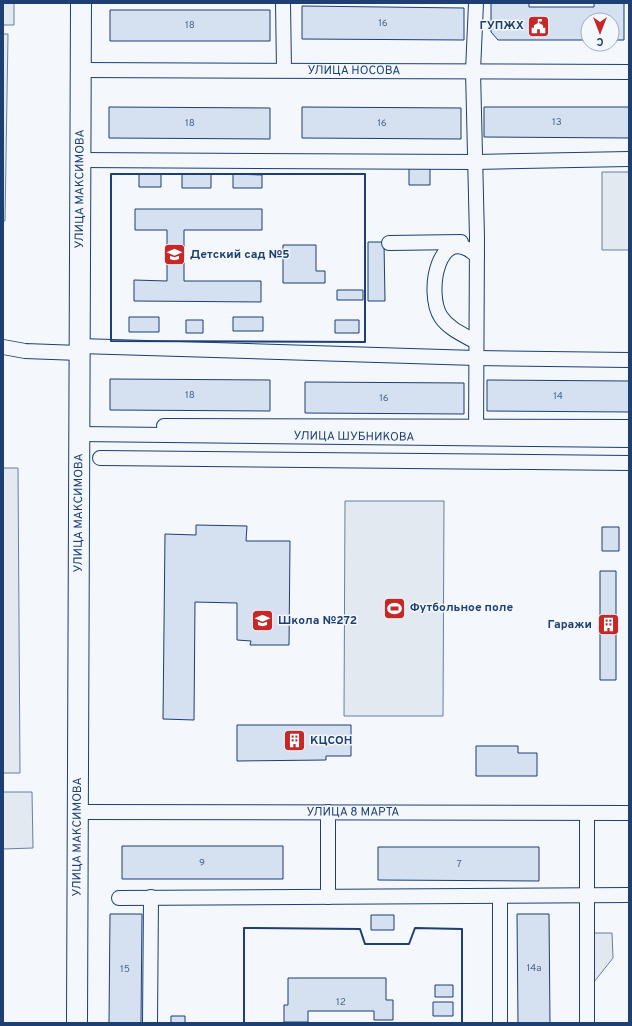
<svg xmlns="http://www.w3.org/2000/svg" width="632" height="1026" font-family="Overpass,sans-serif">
	<rect width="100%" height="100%" fill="#f4f7fb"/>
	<path fill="#e3e9f0" stroke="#687fa3" d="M3 3H14V25H3Z
		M3 34H8L5 221H3Z
		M602 172H629V250H602Z
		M3 468H18L20 773H3Z
		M345 501H444L443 716H344Z
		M3 792H32L33 848 3 849Z"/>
	<path fill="#e3e8f0" stroke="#687fa3" d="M590 933H612L613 958 590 987Z"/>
	<path fill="#d5e0f0" stroke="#1d3f73" d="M491 3H529V7H594V3H624V40H612V20H588V40H498L491 32Z
		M302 6 464 8V40L302 39Z
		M110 10H270V41H110Z
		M109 107 270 108V139L109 138Z
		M302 107 461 108V139L302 138Z
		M484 107H629V138L484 137Z
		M409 168H430V185H409Z
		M139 174H161V187H139Z
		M182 174H211V188H182Z
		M233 174 262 175V188H233Z
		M135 209H262V230H184V281H261V302L134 301V280L167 281V230H135Z
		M368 242H384L385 301H368Z
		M283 245H316V271H325V283H283Z
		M337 290H363V300H337Z
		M129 317H159V332H129Z
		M233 317H263V331H233Z
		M186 320H203V333H186Z
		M335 320H359V333H335Z
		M110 379 270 380V411L110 410Z
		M487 380 629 381V412L487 411Z
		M305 382 464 383V414L305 413Z
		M196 525 247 526 246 541H290L289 645H250L251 641 237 640V603L195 602 194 720 163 719 165 534 196 535Z
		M602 527H619V551H602Z
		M600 571H616V680H600Z
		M237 725H351V756H326V760L237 761Z
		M476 746H518V753H537V776H476Z
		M122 846H283V879H122Z
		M378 847H539V881L378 880Z
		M110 914H142L141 1023H109Z
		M517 914H549L550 1023H518Z
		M371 915H394V930H371Z
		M288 978H386V1000H393V1020H374V1011H308V1022H284V1005H288Z
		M435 985H453V997H435Z
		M433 1002H453V1016H433Z
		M171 1016H185V1023H171Z"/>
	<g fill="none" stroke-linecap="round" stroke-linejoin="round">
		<defs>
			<g id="street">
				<path d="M283 3 284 70"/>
				<path id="s1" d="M80 70 629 72"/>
				<path d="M80 160 475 162 629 159"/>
				<path d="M389 243 461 242"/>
				<path d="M476 342C464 335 449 329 441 317 425 293 439 220 477 256"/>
				<path d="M79 346 476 358 629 360"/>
				<path d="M3 347 25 351 79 353"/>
				<path d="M164 426 629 427"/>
				<path id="s2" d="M79 434 629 440"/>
				<path d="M476 437 477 238 473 71 476 3"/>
				<path d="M100 458 629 463"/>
				<path id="s3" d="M78 812 629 813"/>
				<path d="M328 812V897"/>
				<path d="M587 813V1023"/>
				<path d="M119 898 629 895"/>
				<path d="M150 1023 151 897"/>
				<path d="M500 1023V896"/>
			</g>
			<g id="secondary">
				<path id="s4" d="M77 1023 81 3"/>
			</g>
		</defs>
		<use href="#street" stroke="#1d3f73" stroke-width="16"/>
		<use href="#secondary" stroke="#1d3f73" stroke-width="22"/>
		<use href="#street" stroke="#f4f7fb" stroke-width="14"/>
		<use href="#secondary" stroke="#f4f7fb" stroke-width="20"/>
		<path stroke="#1d3f73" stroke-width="2" d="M111 174H365V342L111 341Z
			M244 1023V928L360 929 365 944H409L415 928 462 929V1023"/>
	</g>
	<defs>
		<symbol id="civic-square" viewBox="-11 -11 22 22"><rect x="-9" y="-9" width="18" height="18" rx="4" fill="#c62828" stroke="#f4f7fb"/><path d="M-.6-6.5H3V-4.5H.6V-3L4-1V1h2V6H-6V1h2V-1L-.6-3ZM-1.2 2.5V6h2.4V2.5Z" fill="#fff"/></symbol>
		<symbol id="school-square" viewBox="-11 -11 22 22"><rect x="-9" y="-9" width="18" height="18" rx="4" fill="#c62828" stroke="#f4f7fb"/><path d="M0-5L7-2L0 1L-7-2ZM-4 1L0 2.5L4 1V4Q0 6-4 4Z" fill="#fff"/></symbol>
		<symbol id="stadium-square" viewBox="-11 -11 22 22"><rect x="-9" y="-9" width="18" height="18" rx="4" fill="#c62828" stroke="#f4f7fb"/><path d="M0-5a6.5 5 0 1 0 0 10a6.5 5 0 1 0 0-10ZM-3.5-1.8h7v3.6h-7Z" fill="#fff"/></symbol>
		<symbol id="building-square" viewBox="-11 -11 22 22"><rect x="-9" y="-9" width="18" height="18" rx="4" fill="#c62828" stroke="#f4f7fb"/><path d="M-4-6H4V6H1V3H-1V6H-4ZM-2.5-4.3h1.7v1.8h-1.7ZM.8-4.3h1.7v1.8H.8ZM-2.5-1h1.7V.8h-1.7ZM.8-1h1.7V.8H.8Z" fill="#fff"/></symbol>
	</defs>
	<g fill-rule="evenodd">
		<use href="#civic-square" x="526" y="14" width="25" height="25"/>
		<use href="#school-square" x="162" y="242" width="25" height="25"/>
		<use href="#stadium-square" x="382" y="596" width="25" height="25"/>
		<use href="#school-square" x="250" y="608" width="25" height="25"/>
		<use href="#building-square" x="596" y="612" width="25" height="25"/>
		<use href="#building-square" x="282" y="728" width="25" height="25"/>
	</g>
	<g text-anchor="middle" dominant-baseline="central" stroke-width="3" stroke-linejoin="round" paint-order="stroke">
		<g font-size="10" fill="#4b6792">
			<text x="383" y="23">16</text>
			<text x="190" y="25">18</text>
			<text x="557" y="122">13</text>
			<text x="190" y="123">18</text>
			<text x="382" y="123">16</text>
			<text x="190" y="395">18</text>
			<text x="558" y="396">14</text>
			<text x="384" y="398">16</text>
			<text x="202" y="863">9</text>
			<text x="459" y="864">7</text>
			<text x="534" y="968">14а</text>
			<text x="125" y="969">15</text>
			<text x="341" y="1002">12</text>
		</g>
		<g font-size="12" font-weight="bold" fill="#1d3f73" stroke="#f4f7fb" text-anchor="start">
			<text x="524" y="26" text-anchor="end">ГУПЖХ</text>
			<text x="190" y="255">Детский сад №5</text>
			<text x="410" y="608">Футбольное поле</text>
			<text x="278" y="621">Школа №272</text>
			<text x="592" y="625" text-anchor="end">Гаражи</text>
			<text x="310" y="741">КЦСОН</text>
		</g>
		<g font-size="12" fill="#1d3f73" stroke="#f4f7fb">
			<text stroke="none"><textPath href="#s1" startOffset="274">УЛИЦА НОСОВА</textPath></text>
			<text stroke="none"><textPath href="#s4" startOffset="834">УЛИЦА МАКСИМОВА</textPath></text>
			<text stroke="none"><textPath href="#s2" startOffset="275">УЛИЦА ШУБНИКОВА</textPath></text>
			<text stroke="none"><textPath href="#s4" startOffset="510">УЛИЦА МАКСИМОВА</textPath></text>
			<text stroke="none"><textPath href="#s3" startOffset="275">УЛИЦА 8 МАРТА</textPath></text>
			<text stroke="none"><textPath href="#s4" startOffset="186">УЛИЦА МАКСИМОВА</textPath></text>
		</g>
	</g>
	<rect width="632" height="1026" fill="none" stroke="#1d3f73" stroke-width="8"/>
	<g transform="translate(600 32) rotate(180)"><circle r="19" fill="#f4f7fb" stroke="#9eadc5"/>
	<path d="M0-3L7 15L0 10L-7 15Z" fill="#c62828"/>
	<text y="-6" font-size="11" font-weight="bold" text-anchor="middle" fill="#1d3f73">С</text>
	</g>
</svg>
